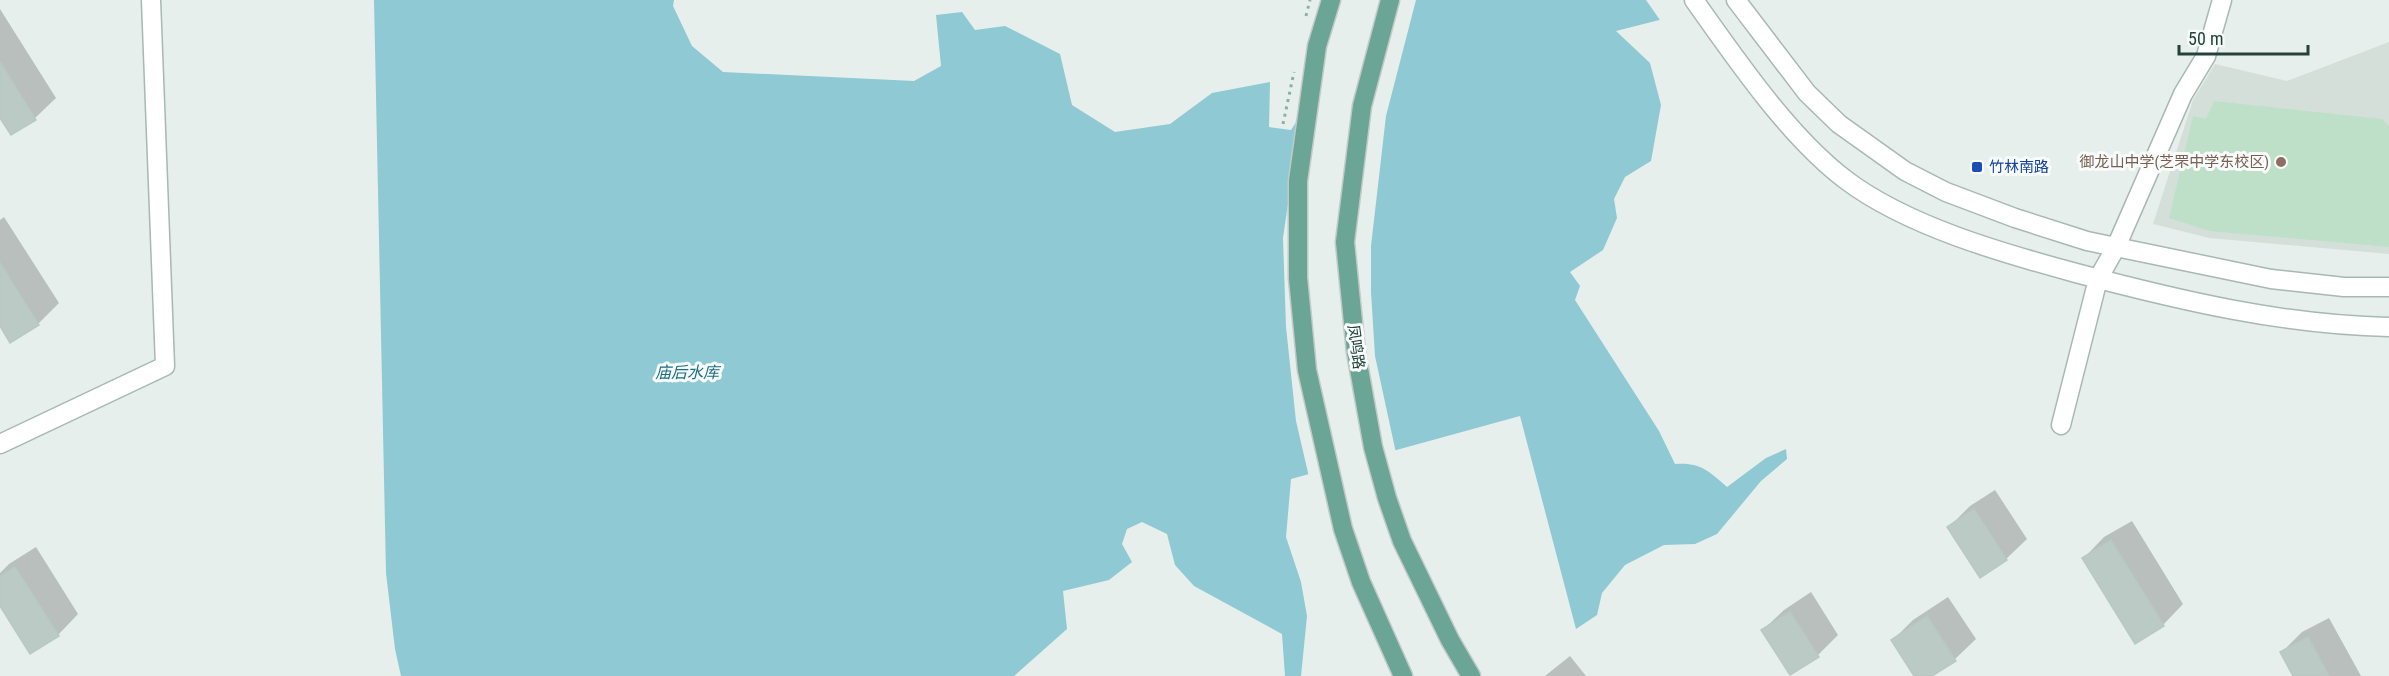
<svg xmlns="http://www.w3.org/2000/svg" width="2389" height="676" font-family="'Roboto Condensed','Noto Sans SC',sans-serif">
	<rect width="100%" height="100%" fill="#e6efeb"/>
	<path fill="#d4dfda" d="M2389 42V254L2209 238 2153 224 2193 100 2215 64 2287 81Z"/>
	<path fill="#bfe0c8" d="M2214 101 2382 119 2389 126V247L2209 231 2169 218 2193 116 2206 119Z"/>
	<path fill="#8ec9d4" d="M374 0H674L673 6 692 46 723 72 914 81 941 66 936 15 962 12 975 30 1005 26 1060 54 1072 105 1115 132 1170 124 1212 93 1270 82 1269 127 1291 130 1365 15 1382 0H1738L1616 31 1650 63 1661 105 1651 161 1625 177 1614 199 1617 218 1603 250 1570 272 1580 286 1575 300 1659 431 1675 464C1700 462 1709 471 1727 487L1766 458 1786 449 1787 459 1761 481 1717 534 1695 544 1664 545 1625 565 1602 593 1597 615 1576 629 1520 416 1291 479 1286 537 1301 582 1307 616 1301 676H1285L1282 634 1194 586 1175 565 1167 534 1142 522 1127 529 1122 544 1132 562 1109 580 1063 591 1067 629 1014 676H401L395 649 386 573Z"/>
	<path fill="#e6efeb" d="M1378 0H1416L1386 116 1371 246V292L1375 356 1396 453 1309 477 1296 421 1286 327 1283 238 1302 108 1363 13Z
		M1646 0H1741L1739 3 1662 23Z"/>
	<path fill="#0003" d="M0 9 56 98 35 118 0 115Z
		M4 217 59 303 38 324H0V220Z
		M1995 490 2027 539 2006 559 1949 527 1970 506Z
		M2132 521 2183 604 2163 625 2084 558 2104 537Z
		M36 547 78 614 58 635 0 604V573L9 564Z
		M1811 592 1838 635 1818 655 1763 630 1784 610Z
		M1948 597 1976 639 1955 659 1929 676H1916L1893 640 1913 620Z
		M2329 618 2361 676H2295L2282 652 2302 632Z
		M1570 656 1586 676H1545Z"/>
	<path fill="#bbcac4" stroke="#b8c9c2" stroke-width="1.5" d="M0 62 36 120 11 135 0 118Z
		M0 263 39 325 10 343 0 326Z
		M1974 509 2007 560 1980 578 1947 527Z
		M2111 540 2164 626 2135 644 2082 558Z
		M15 567 59 636 30 654 0 606V576Z
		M1790 612 1819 657 1790 675 1761 630Z
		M1927 616 1956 661 1932 676H1914L1891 640Z
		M2308 637 2329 676H2293L2280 652Z"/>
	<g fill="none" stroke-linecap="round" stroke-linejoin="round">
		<defs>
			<path id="minor" d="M1694 0C1736 59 1788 136 1846 180 1907 226 2002 253 2076 273 2178 300 2283 325 2389 327
				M1736 0 1807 93 1839 124 1905 171 1946 192 2015 218 2087 241 2271 279 2344 287H2389
				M2061 425 2098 279 2116 247 2183 94 2206 56 2222 0
				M0 444 165 366 151 0"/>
			<path id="major" d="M1331 0 1317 46 1298 181V278L1307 370 1343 529 1361 582 1403 676
				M1390 0 1362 106 1345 242 1356 352 1373 447 1387 498 1402 541 1450 640 1471 676"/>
		</defs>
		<use href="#minor" stroke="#a8b8b2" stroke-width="21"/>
		<use href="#major" stroke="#c2cac8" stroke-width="21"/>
		<path stroke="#86b3a5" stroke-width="3" stroke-dasharray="3 4.5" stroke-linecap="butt" d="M1306 16 1310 0
			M1283 124 1294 72"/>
		<use href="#minor" stroke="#fff" stroke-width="18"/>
		<use href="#major" stroke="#6aa596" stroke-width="18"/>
	</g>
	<circle fill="#8d6e63" stroke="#f7fbf9" stroke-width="2" cx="2281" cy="162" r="6"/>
	<rect fill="#1a4fb4" stroke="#f7fbf9" stroke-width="2" x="1971" y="161" width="12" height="12" rx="3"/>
	<g text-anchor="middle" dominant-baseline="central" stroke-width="6" stroke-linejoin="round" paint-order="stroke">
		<g font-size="15" fill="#785e54" stroke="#f7fbf9" text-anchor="end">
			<text x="2269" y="162">御龙山中学(芝罘中学东校区)</text>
		</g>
		<g font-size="15" fill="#164399" stroke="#f7fbf9" text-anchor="start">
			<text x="1989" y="167">竹林南路</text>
		</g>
		<g font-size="15" fill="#24423a" stroke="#f7fbf9">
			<text transform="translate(1356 347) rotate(82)">凤鸣路</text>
		</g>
		<g font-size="16" font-style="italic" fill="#1c6f80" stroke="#f7fbf9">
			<text x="687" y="372">庙后水库</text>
		</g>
	</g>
	<path d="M2179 45v9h129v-9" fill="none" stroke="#24423a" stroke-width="3"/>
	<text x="2188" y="45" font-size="18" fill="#24423a" stroke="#f7fbf9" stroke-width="4.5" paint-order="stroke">50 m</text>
</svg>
